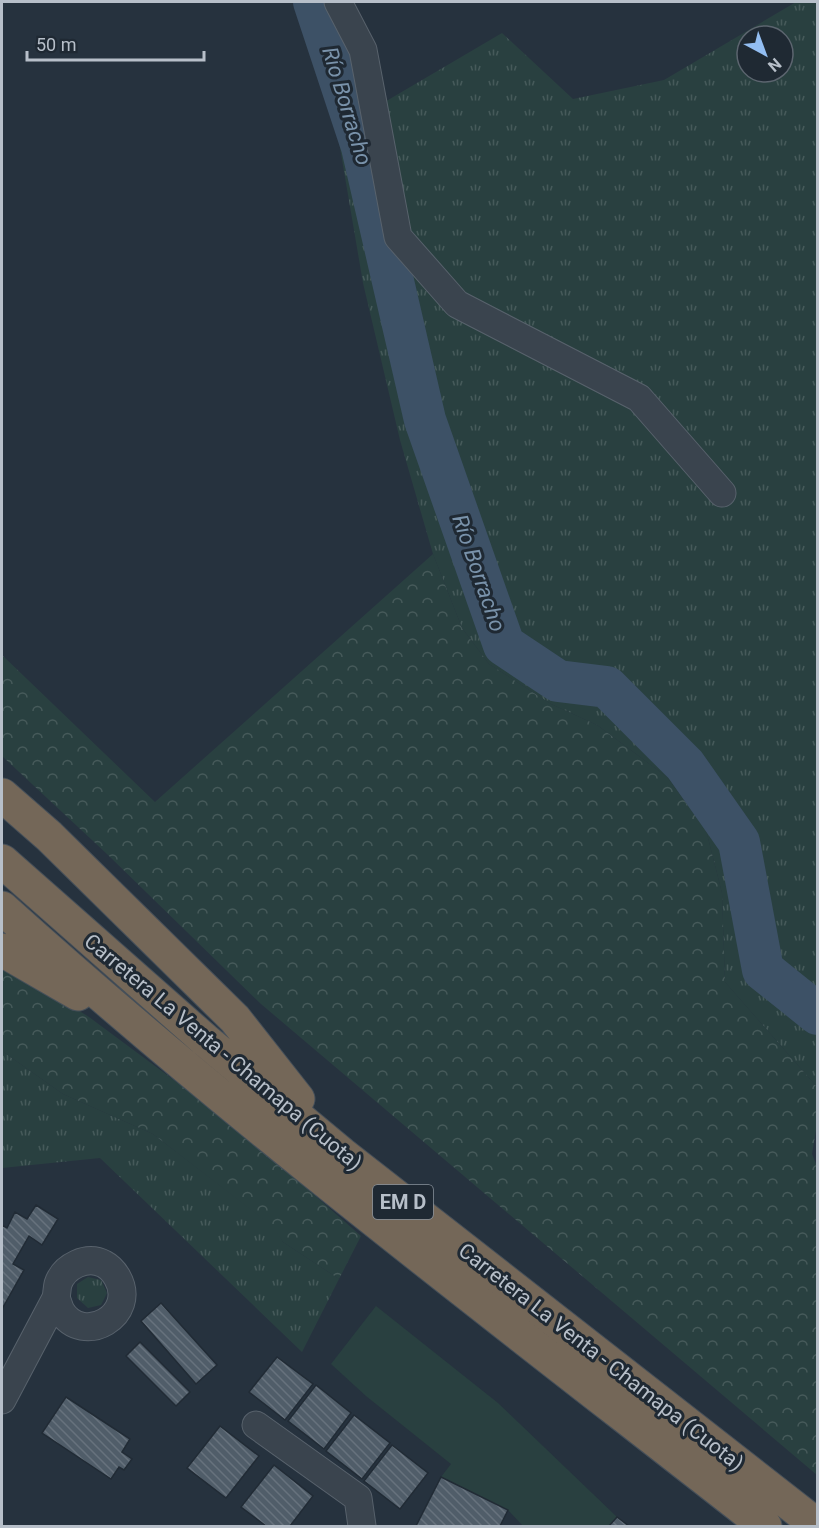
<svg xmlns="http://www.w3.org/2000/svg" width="819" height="1528" font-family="Roboto,sans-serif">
	<defs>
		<pattern id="grass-tufts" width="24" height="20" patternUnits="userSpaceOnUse" patternTransform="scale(1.5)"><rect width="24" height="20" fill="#294040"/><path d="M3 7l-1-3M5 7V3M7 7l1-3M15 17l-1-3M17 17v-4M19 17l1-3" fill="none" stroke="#465a5a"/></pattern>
		<pattern id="forest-crowns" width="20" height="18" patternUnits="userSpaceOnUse" patternTransform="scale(1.5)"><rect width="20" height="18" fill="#294040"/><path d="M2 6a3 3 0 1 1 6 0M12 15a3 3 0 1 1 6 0" fill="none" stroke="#465a5a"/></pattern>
		<pattern id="building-back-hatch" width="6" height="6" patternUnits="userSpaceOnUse" patternTransform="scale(1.5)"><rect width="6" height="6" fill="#505d69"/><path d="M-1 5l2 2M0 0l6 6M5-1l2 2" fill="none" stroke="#67727d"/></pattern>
	</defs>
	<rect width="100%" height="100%" fill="#26323e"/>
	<path fill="url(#grass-tufts)" fill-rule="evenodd" d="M796 2H817V1087L725 982 722 893 706 830 667 777 597 725 551 704 489 664 462 628 433 554 400 440 363 283 337 130 502 33 573 99 664 80ZM747 36H783V72H747Z
		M2 1051 63 1094 153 1134 274 1227 283 1242 339 1279 302 1352 100 1158 2 1168Z
		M88 1277 101 1280 107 1293 101 1305 88 1308 77 1298V1284Z"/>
	<path fill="url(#forest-crowns)" d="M433 554 462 628 489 664 551 704 597 725 667 777 706 830 722 893 725 982 817 1087V1124L812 1154 818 1169 817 1475 261 1004 108 855 2 756V655L155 802Z
		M2 965 17 972 89 1017 186 1089 295 1178 361 1236 339 1279 283 1242 273 1227 153 1134 63 1094 2 1051Z"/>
	<path fill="#294040" d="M376 1306 498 1403 617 1517 609 1526H523L508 1510 441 1477 451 1464 366 1396 331 1364Z"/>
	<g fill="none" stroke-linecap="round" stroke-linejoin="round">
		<path stroke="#3d5166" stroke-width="42" d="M314 2 362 147 425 420 504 645 558 681 607 687 685 765 739 842 763 970 818 1014"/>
	</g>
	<path fill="url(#building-back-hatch)" stroke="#212b35" stroke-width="1.5" d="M36 1205 58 1219 42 1245 29 1236 13 1264 24 1270 2 1309V1225L7 1228 15 1212 27 1219Z
		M161 1303 217 1365 196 1384 141 1321Z
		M140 1342 190 1392 176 1406 126 1356Z
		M277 1357 313 1384 285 1420 249 1392Z
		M316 1385 351 1413 324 1449 288 1421Z
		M66 1397 130 1439 122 1452 132 1459 124 1470 119 1467 111 1479 42 1433Z
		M354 1415 390 1443 362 1479 326 1451Z
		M220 1426 259 1456 226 1498 187 1468Z
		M392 1445 428 1473 400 1509 364 1481Z
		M274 1465 313 1496 290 1526H266L241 1507Z
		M441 1477 508 1510 500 1526H416Z
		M617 1517 629 1526H609Z"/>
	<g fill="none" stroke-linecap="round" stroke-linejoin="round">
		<defs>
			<path id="minor" d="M338 2 363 50 398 237 457 304 639 398 722 493
				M2 1400 56 1298C57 1293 57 1288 58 1284 64 1266 87 1255 104 1264 110 1267 114 1272 117 1277 139 1315 83 1347 61 1311 59 1307 58 1302 56 1298
				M256 1425 358 1498 362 1526"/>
			<path id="motorway" d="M2 795 49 836 235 1019 298 1099
				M2 861 205 1040 342 1154 818 1526
				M2 908C245 1127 507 1324 765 1526
				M2 950 78 994"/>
		</defs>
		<use href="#minor" stroke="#58626c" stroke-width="29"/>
		<use href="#motorway" stroke="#454f59" stroke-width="35"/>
		<use href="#minor" stroke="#3a444e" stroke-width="27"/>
		<use href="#motorway" stroke="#746758" stroke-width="33"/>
	</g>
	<g text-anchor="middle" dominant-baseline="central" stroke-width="6" stroke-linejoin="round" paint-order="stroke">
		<rect fill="#1f2933" stroke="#89929c" stroke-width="1.5" x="373" y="1185" width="60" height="34" rx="4.5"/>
		<g font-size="20" font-weight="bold" fill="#b7bfc9">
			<text x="403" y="1202">EM D</text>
		</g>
		<g font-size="21" fill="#b7bfc9" stroke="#1f2933">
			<text transform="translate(223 1052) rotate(40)">Carretera La Venta - Chamapa (Cuota)</text>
			<text transform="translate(601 1357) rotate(38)">Carretera La Venta - Chamapa (Cuota)</text>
		</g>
		<g font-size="22" font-style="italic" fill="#7992aa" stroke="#1f2933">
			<text transform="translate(347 106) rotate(73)">Río Borracho</text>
			<text transform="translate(479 573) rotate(71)">Río Borracho</text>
		</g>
	</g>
	<rect width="819" height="1528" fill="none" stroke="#b7bfc9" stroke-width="6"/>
	<g transform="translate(765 54) rotate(139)"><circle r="28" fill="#1f2933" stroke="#5c656f" stroke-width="1.5"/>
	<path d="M0-4.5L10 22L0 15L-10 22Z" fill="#93bef2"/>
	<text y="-9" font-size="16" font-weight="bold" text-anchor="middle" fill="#b7bfc9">N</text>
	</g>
	<path d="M27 51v9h177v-9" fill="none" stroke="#b7bfc9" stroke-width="3"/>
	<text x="36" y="51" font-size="18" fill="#b7bfc9" stroke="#1f2933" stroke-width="4.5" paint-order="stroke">50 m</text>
</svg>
